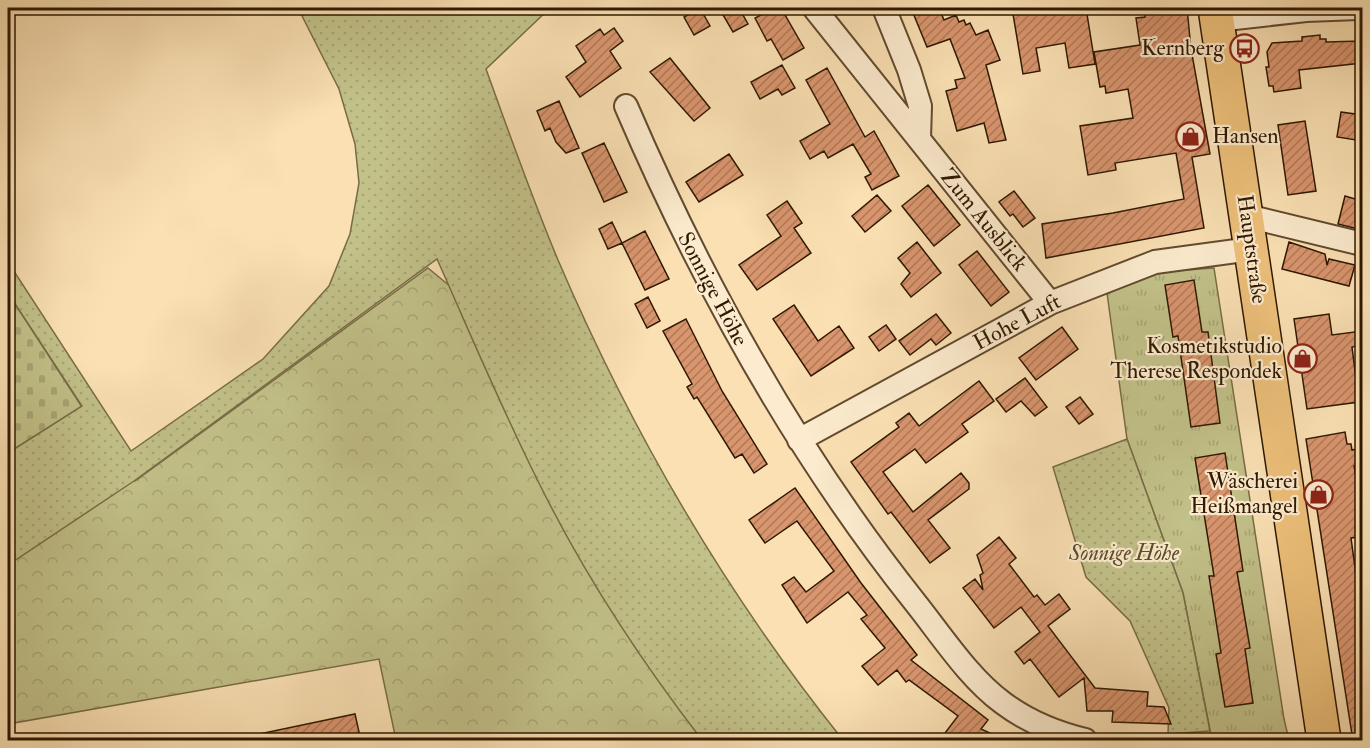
<svg xmlns="http://www.w3.org/2000/svg" width="1370" height="748" font-family="'IM FELL Double Pica',serif">
	<defs>
		<pattern id="grass-tufts" width="24" height="20" patternUnits="userSpaceOnUse" patternTransform="scale(1.5)"><rect width="24" height="20" fill="#c2c189"/><path d="M3 7l-1-3M5 7V3M7 7l1-3M15 17l-1-3M17 17v-4M19 17l1-3" fill="none" stroke="#a7a575"/></pattern>
		<pattern id="forest-crowns" width="20" height="18" patternUnits="userSpaceOnUse" patternTransform="scale(1.5)"><rect width="20" height="18" fill="#c2c189"/><path d="M2 6a3 3 0 1 1 6 0M12 15a3 3 0 1 1 6 0" fill="none" stroke="#a7a575"/></pattern>
		<pattern id="cemetery-stones" width="16" height="16" patternUnits="userSpaceOnUse" patternTransform="scale(1.5)"><rect width="16" height="16" fill="#c2c189"/><path d="M2 7V4a2 2 0 0 1 4 0v3zM10 15v-3a2 2 0 0 1 4 0v3z" fill="#a7a575"/></pattern>
		<pattern id="park-dots" width="8" height="8" patternUnits="userSpaceOnUse" patternTransform="scale(1.5)"><rect width="8" height="8" fill="#c2c189"/><path d="M2 2h.1M6 6h.1" fill="none" stroke="#a7a575" stroke-width="1.8" stroke-linecap="round"/></pattern>
		<pattern id="building-hatch" width="6" height="6" patternUnits="userSpaceOnUse" patternTransform="scale(1.5)"><rect width="6" height="6" fill="#d9956e"/><path d="M-1 1l2-2M0 6l6-6M5 7l2-2" fill="none" stroke="#b07958"/></pattern>
	</defs>
	<rect width="100%" height="100%" fill="#fae0b3"/>
	<filter id="stains"><feTurbulence type="fractalNoise" baseFrequency=".00333" numOctaves="4"/><feColorMatrix values="0 0 0 0 .2 0 0 0 0 .09 0 0 0 0 .02 0 0 0 .5 -.17"/></filter>
	<radialGradient id="worn" r=".72"><stop offset=".6" stop-color="#630" stop-opacity="0"/><stop offset="1" stop-color="#630" stop-opacity=".3"/></radialGradient>
	<path fill="url(#grass-tufts)" stroke="#786c46" stroke-width="1.5" d="M1214 268 1284 719 1289 740H1212L1183 593 1127 439 1107 293 1158 272Z"/>
	<path fill="url(#forest-crowns)" stroke="#786c46" stroke-width="1.5" d="M428 268 503 330 739 740H396L379 659 8 724V464L135 481Z"/>
	<path fill="url(#cemetery-stones)" stroke="#786c46" stroke-width="1.5" d="M8 293 82 407 8 453Z"/>
	<path fill="url(#park-dots)" stroke="#786c46" stroke-width="1.5" d="M298 8H550L486 69C509 133 532 198 558 260 632 433 726 594 843 740H702C641 661 581 569 537 479 501 407 470 333 437 259L134 481 8 565V453L82 406 8 293V262L131 451 263 359 329 286 350 234 359 183 355 144 339 89Z
		M1127 439 1183 593 1210 731 1168 734 1169 708 1130 621 1086 577 1053 467Z"/>
	<path fill="url(#building-hatch)" stroke="#2f1802" stroke-width="1.5" d="M700 8 710 26 694 35 684 17Z
		M719 8H739L748 24 733 32Z
		M775 8H781L804 48 783 60 771 39 767 41 755 18Z
		M911 8H939L944 20 956 15 959 22 964 20 966 25 970 23 976 35 988 30 1000 60 986 65 1006 140 989 143 984 123 957 131 946 91 957 88 955 80 965 78 950 39 927 47Z
		M1012 8H1086L1095 64 1069 68 1065 43 1036 48 1040 71 1023 74Z
		M1168 8H1187L1191 49 1210 154 1192 157 1204 228 1046 258 1042 224 1113 213 1184 199 1176 153 1115 163 1116 170 1088 175 1080 126 1133 118 1128 89 1106 93 1105 86 1100 87 1094 52 1140 45 1136 18 1145 17 1144 11Z
		M614 28 623 41 610 51 621 68 580 97 566 77 586 62 576 46 600 29 604 35Z
		M1320 35V39H1326V42L1362 41V63L1299 70 1301 88 1274 92 1273 86H1269L1266 67H1269L1267 52 1272 43 1302 41V37Z
		M670 58 710 108 694 121 650 72Z
		M782 65 795 88 782 95 778 89 760 99 751 82Z
		M827 68 865 137 874 131 899 176 872 190 865 177 871 174 853 144 828 158 824 151 810 159 800 141 830 124 806 80Z
		M559 101 579 148 566 153 556 142 550 128 545 131 537 111Z
		M1341 112 1362 115 1356 140 1337 137Z
		M1305 121 1316 191 1288 195 1278 125Z
		M604 143 627 192 604 202 582 153Z
		M729 154 743 175 699 202 686 182Z
		M928 185 960 225 934 246 902 206Z
		M1014 191 1035 218 1023 227 1013 214 1010 216 999 202Z
		M877 195 891 211 865 232 852 216Z
		M1345 196 1362 201V230L1338 224Z
		M787 201 802 223 794 228 811 253 757 290 739 265 781 236 767 215Z
		M612 222 622 243 608 249 599 229Z
		M645 231 669 279 645 290 622 243Z
		M917 242 941 273 911 297 901 284 910 273 898 258Z
		M1289 242 1325 254 1327 265 1329 259 1355 265 1349 286 1282 269Z
		M977 251 1009 292 991 306 959 265Z
		M1194 280 1202 332H1208L1220 423 1191 427 1178 336 1173 337 1165 285Z
		M648 297 660 321 647 328 635 304Z
		M794 305 818 341 839 326 854 348 811 376 773 319Z
		M936 314 951 333 936 345 931 339 910 355 899 341Z
		M1329 314 1332 335 1362 331V345L1352 347 1359 402 1307 409 1294 319Z
		M686 319 722 391 767 464 754 473 742 454 735 458 697 397 694 399 687 387 692 384 663 331Z
		M886 325 896 339 879 351 869 337Z
		M1062 327 1078 349 1036 380 1019 358Z
		M1025 378 1047 407 1035 416 1021 401 1006 412 996 399Z
		M979 381 994 401 962 424 968 432 926 463 915 449 883 472 913 512 961 473 969 483V489L928 520 950 548 930 563 891 512 888 514 851 462 899 427 896 423 909 413 919 426Z
		M1080 397 1093 414 1079 424 1066 407Z
		M1345 432 1347 444H1351L1352 450 1362 448V464L1354 466 1362 505V537L1351 538 1357 582 1362 581V741H1353L1306 439Z
		M1225 453 1243 571 1237 572 1250 648 1245 649 1253 703 1225 707 1216 654 1221 653 1209 576H1214L1195 458Z
		M795 488 861 583 917 655 911 660 988 720 981 729 1007 741H939L958 716 909 680 906 682 897 670 878 685 862 666 885 648 861 619 867 615 848 592 807 623 782 585 794 577 806 592 834 571 797 521 765 543 749 520Z
		M999 537 1016 558 1009 564 1034 597 1037 595 1045 605 1059 594 1070 609 1048 626 1095 688 1148 692 1147 706 1164 707 1171 724 1112 722 1113 711H1087L1084 678 1059 697 1030 659 1024 664 1015 652 1040 632 1021 607 994 628 963 588 975 579 983 590 980 575 983 573 977 555Z
		M355 714 361 741H260L259 734Z"/>
	<g fill="none" stroke-linecap="round" stroke-linejoin="round">
		<defs>
			<path id="minor" d="M814 8 1050 303
				M884 8 909 70 920 106 919 138
				M1217 20 1306 10 1358 8
				M626 106C702 283 794 450 914 601 942 636 968 677 1003 703 1027 721 1056 733 1085 740
				M1247 216 1362 244
				M799 440 1050 303 1155 262 1251 249"/>
			<path id="primary" d="M1215 8 1324 740"/>
		</defs>
		<use href="#minor" stroke="#624a2e" stroke-width="26"/>
		<use href="#primary" stroke="#2f1802" stroke-width="36"/>
		<use href="#minor" stroke="#fcebce" stroke-width="22"/>
		<use href="#primary" stroke="#edc07a" stroke-width="33"/>
	</g>
	<defs>
		<symbol id="bus-ring" viewBox="-11 -11 22 22"><circle r="9.5" fill="#fcebce" stroke="#8f2418" stroke-width="1.5"/><path d="M-5-6H5V4H4V6H2V4H-2V6H-4V4H-5ZM-3.5-4V0h7V-4ZM-3.5 1.2v1.5H-2V1.2ZM2 1.2v1.5H3.5V1.2Z" fill="#8f2418"/></symbol>
		<symbol id="shop-ring" viewBox="-11 -11 22 22"><circle r="9.5" fill="#fcebce" stroke="#8f2418" stroke-width="1.5"/><path d="M-5-2.5h2.3a2.7 3.5 0 0 1 5.4 0H5L5.5 6h-11ZM-1.5-2.5h3a1.5 2.3 0 0 0-3 0Z" fill="#8f2418"/></symbol>
	</defs>
	<g fill-rule="evenodd">
		<use href="#bus-ring" x="1228" y="32" width="33" height="33"/>
		<use href="#shop-ring" x="1174" y="120" width="33" height="33"/>
		<use href="#shop-ring" x="1286" y="342" width="33" height="33"/>
		<use href="#shop-ring" x="1302" y="478" width="33" height="33"/>
	</g>
	<g text-anchor="middle" dominant-baseline="central" stroke-width="4.5" stroke-linejoin="round" paint-order="stroke">
		<g font-size="22" fill="#2f1802" stroke="#fcebce" text-anchor="end">
			<text x="1224" y="48">Kernberg</text>
			<text x="1212" y="136" text-anchor="start">Hansen</text>
			<text x="1282" y="346">Kosmetikstudio<tspan x="1282" dy="25">Therese Respondek</tspan></text>
			<text x="1298" y="481">Wäscherei<tspan x="1298" dy="25">Heißmangel</tspan></text>
		</g>
		<g font-size="22" fill="#2f1802" stroke="#fcebce">
			<text transform="translate(984 220) rotate(51)">Zum Ausblick</text>
			<text transform="translate(1252 249) rotate(82)">Hauptstraße</text>
			<text transform="translate(713 289) rotate(62)">Sonnige Höhe</text>
			<text transform="translate(1017 322) rotate(-28)">Hohe Luft</text>
		</g>
		<g font-size="22" font-style="italic" fill="#5b4b2a" stroke="#fcebce">
			<text x="1124" y="553">Sonnige Höhe</text>
		</g>
	</g>
	<rect width="1370" height="748" fill="none" stroke="#fae0b3" stroke-width="30"/>
	<rect x="9" y="9" width="1352" height="730" fill="none" stroke="#2f1802" stroke-width="3"/>
	<rect x="15" y="15" width="1340" height="718" fill="none" stroke="#2f1802" stroke-width="1.5"/>
	<rect width="100%" height="100%" filter="url(#stains)"/>
	<rect width="100%" height="100%" fill="url(#worn)"/>
</svg>
